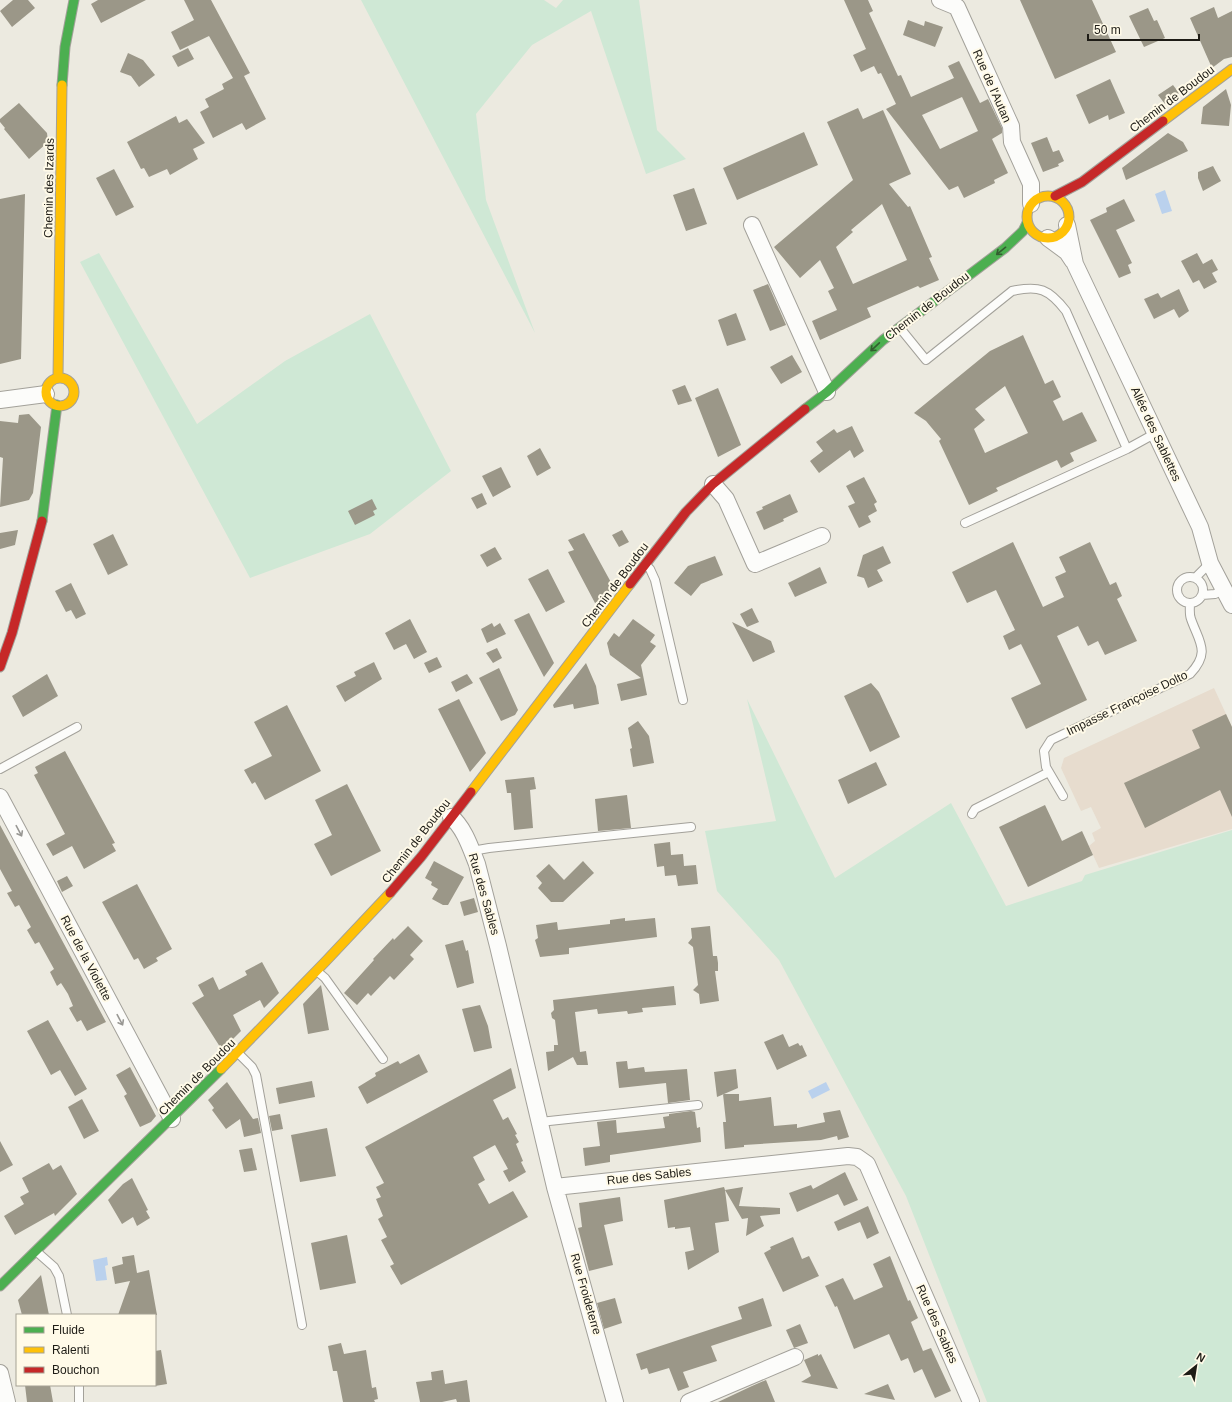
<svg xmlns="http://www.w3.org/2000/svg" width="1232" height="1402" font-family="Helvetica,sans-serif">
	<rect width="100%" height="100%" fill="#eceae0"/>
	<path fill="#e7dcce" d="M1214 688 1232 727V829L1099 868 1089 846 1095 841 1092 833 1101 828 1091 807 1081 811 1061 768 1064 758Z"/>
	<path fill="#cfe8d5" d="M361 0H544L556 8 563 0H639L657 130 686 159 646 174 591 11 532 45 476 114 486 200 535 333Z
		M99 253 197 424 285 361 370 314 451 471 370 534 250 578 80 262Z
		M747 699 835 878 951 803 1006 906 1082 881 1085 875 1232 830V1402H987L906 1196 779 960 717 891 705 831 776 821Z"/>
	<path fill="#bad1ed" d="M1165 190 1172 211 1162 214 1155 194Z
		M826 1082 830 1090 812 1099 808 1091Z
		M107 1257 108 1265 105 1266 107 1280 96 1281 93 1260Z"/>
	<path fill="#9b9788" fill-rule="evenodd" d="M13 0H28L35 8 12 27 0 11Z
		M98 0H146L101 23 91 4Z
		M184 0H211L250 73 244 76 266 119 246 130 242 123 213 138 200 112 209 107 205 99 224 89 222 84 233 78 209 36 180 50 171 32 194 20Z
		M844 0H868L873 11 869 13 898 76 901 75 911 97 954 78 948 66 959 61 980 103 988 99 1002 128V133L992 139 1008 173 994 180 995 183 964 198 958 186 949 190 886 109 896 104 881 73 878 74 874 66 861 72 853 55 866 49ZM962 97 978 131 940 149 922 115Z
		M1020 0H1092L1116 52 1055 79Z
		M1214 7 1218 18 1232 11V57L1224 59 1212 68 1190 18Z
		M1148 8 1154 21 1157 20 1165 38 1144 47 1129 16Z
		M908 20 924 26 925 21 943 27 935 47 903 35Z
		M188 48 194 59 178 67 172 56Z
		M128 53 143 60 155 75 139 87 131 76 120 72Z
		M1110 79 1125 113 1109 120 1108 115 1089 124 1076 95Z
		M1173 85 1179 93 1165 104 1158 95Z
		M1226 89 1231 105 1229 126 1201 124 1203 107Z
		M19 103 47 133 48 142 29 159 4 129 5 128 0 122V119Z
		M858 108 863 119 883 110 911 174 889 184 908 207 910 206 932 257 929 258 939 280 920 288 918 286 867 308 871 317 820 340 812 321 837 310 828 291 834 288 820 260 800 278 774 247 853 180 827 122ZM882 204 907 260 853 284 836 247 853 232 851 230Z
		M176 116 179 123 187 119 205 143 193 149 198 159 170 175 167 169 149 177 144 168 141 169 127 142Z
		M804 132 818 165 737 200 723 168Z
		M1168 133 1183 142 1188 151 1126 180 1122 168Z
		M1047 137 1053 152 1059 150 1064 161 1058 164 1059 166 1043 172 1031 143Z
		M1213 166 1221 181 1203 191 1198 178V172Z
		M114 169 134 207 116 216 96 178Z
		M694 188 707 224 686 231 673 195Z
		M25 194 21 359 0 364V199Z
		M1124 199 1135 221 1116 230 1132 263 1128 265 1131 273 1119 278 1090 220 1107 212 1106 208Z
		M1197 253 1203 264 1212 259 1218 270 1212 273 1217 282 1204 289 1199 280 1193 283 1181 261Z
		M768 284 786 325 770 331 753 290Z
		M1179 289 1189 311 1179 318 1174 309 1154 319 1144 299 1158 293 1161 298Z
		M736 313 746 340 727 346 718 320Z
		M1023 335 1045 384 1053 380 1061 397 1053 401 1063 421 1082 412 1097 441 1070 453 1074 461 1061 468 1057 460 996 488 998 491 969 505 939 441 941 439 926 421 914 413 990 351ZM1005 386 1028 433 985 453 974 429 985 420 975 409Z
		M792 355 802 372 781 384 770 367Z
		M685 385 692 401 678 405 672 390Z
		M718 388 741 445 718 457 695 398Z
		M29 414 41 427 33 493 29 500 0 507 3 458 0 457V421L18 423 19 415Z
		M852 426 864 451 854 458 850 450 819 473 810 461 823 451 816 442 834 429 837 433Z
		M540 448 551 468 537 476 527 456Z
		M501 467 511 487 493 497 482 476Z
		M864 477 877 502 874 504 877 511 868 516 871 522 859 528 848 506 855 503 846 486Z
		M482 493 487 504 477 509 471 498Z
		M790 494 798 512 783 519 784 521 764 530 756 512 763 509 762 507Z
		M372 499 377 509 373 511 375 515 355 525 348 511Z
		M18 530 15 545 0 549V533Z
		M622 530 629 542 619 547 612 535Z
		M584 533 613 586 604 598 595 603 568 552 574 550 568 540Z
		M113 534 128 565 108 575 93 544Z
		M1013 542 1043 607 1064 597 1055 577 1066 572 1059 557 1090 542 1110 585 1116 582 1122 596 1117 599 1137 641 1105 655 1098 641 1088 646 1078 626 1057 636 1087 700 1026 729 1011 698 1041 684 1021 644 1009 650 1003 636 1015 630 996 590 967 603 952 572Z
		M883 546 891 563 877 570 883 581 868 588 864 578 857 576 863 555Z
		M495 547 502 559 487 567 480 555Z
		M715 556 723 575 701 584 691 596 674 583 688 566Z
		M820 567 827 583 795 597 788 583Z
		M548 569 565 602 546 612 528 579Z
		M71 583 86 614 76 619 71 610 66 612 55 591Z
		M752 608 759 622 747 627 740 614Z
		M529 613 554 663 544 677 514 620Z
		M410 619 427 652 414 659 406 644 394 650 385 633Z
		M633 619 655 635 650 642 656 646 641 665 647 695 621 701 617 684 641 678 610 655 607 643 614 633 619 637Z
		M732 622 771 641 775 652 753 662Z
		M492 623 494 627 500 623 506 634 487 643 481 629Z
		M497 648 502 658 493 663 486 653Z
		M437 657 442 667 429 673 424 663Z
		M374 662 382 679 345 702 336 686 356 676 354 672Z
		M586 663 596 686 599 704 574 709 573 704 554 708 553 705Z
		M499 668 518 710 515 715 501 721 479 678Z
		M47 674 58 696 23 717 12 696Z
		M467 674 473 683 456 692 451 682Z
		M871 683 879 692 900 737 870 752 844 696Z
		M459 699 486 753 470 772 438 709Z
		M287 705 321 771 265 800 255 782 252 784 244 770 272 756 254 722Z
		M1226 714 1232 727V817L1220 790 1145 828 1124 783 1200 748 1192 730Z
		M638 721 649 736 654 763 633 767 630 749 632 748 628 728Z
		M65 751 115 843 112 844 116 851 84 869 72 846 53 856 46 844 65 834 34 775 38 773 35 767Z
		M876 762 887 785 848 804 838 780Z
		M534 777 536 789 530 790 533 828 514 830 511 793H507L505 780Z
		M347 784 381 851 331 876 314 844 332 835 315 800Z
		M627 795 631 828 598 831 595 799Z
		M1045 805 1062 841 1082 831 1093 855 1028 887 999 827Z
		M0 825 106 1022 87 1031 81 1020 77 1022 69 1008 73 1006 68 994 61 983 57 986 50 972 54 969 39 942 35 944 27 930 31 927 19 905 15 907 7 893 12 891 0 869Z
		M670 842 671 855 683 854 684 866 696 865 698 884 678 886 676 875 665 876 664 866 657 867 654 844Z
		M434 861 464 877 448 905H443L432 899 438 889 431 885 432 882 425 878Z
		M583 861 594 873 563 902H551L538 888 542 883 536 876 549 864 564 880Z
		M67 876 73 886 62 892 57 881Z
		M137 884 172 949 156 958 158 961 144 969 138 958 134 960 102 902Z
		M474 898 478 912 464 916 460 902Z
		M625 918V921L655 918 657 937 569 948V954L540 957 535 940 538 938 536 925 557 922 558 930 610 924V920Z
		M408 926 423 941 410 955 414 959 394 980 390 976 371 996 368 993 357 1005 344 993 374 960 373 959 393 938 394 940Z
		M710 926 713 956H717L718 963V971H715L719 1001 700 1004 699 994 693 990 698 985 693 947 688 943 692 938 691 928Z
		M463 940 466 951 468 950 474 983 457 988 445 945Z
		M262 962 279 993 264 1008 260 1000 233 1015 241 1031 222 1050 192 1003 204 996 198 985 213 977 219 990 247 975 245 971Z
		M321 985 329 1030 308 1034 303 1004Z
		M674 986 676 1005 642 1008 643 1012 628 1014 627 1011 598 1014 597 1009 575 1012 580 1052 586 1051 588 1065H577L573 1057 548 1071 546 1052 554 1051V1045H558L555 1020 552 1018 551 1013 554 1010 553 1000Z
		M480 1005 488 1026 492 1048 474 1052 462 1009Z
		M48 1020 87 1089 75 1096 60 1070 51 1075 27 1031Z
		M783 1034 789 1047 798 1043 800 1046 802 1045 807 1056 777 1070 764 1042Z
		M419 1054 428 1072 367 1104 358 1087 376 1076 375 1073 398 1061 400 1064Z
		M627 1061 628 1069 644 1067 645 1072 687 1069 690 1100 668 1103 666 1083 619 1088 616 1062Z
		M130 1067 156 1116 151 1122 140 1127 124 1096 127 1094 116 1075Z
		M511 1068 516 1088 493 1100 503 1120 508 1117 517 1134 515 1135 519 1142 516 1144 523 1161 521 1162 526 1172 509 1182 503 1171 508 1169 495 1145 473 1157 485 1180 478 1184 489 1204 513 1191 528 1217 401 1285 390 1266 394 1264 381 1240 387 1237 378 1219 383 1216 376 1199 381 1197 376 1187 384 1183 365 1147Z
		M736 1069 738 1088 717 1097 714 1072Z
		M312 1081 315 1097 279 1104 276 1088Z
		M227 1082 253 1119 258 1118 261 1133 244 1137 240 1119 226 1129 212 1110 214 1108 208 1100Z
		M723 1094H739V1101L771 1097 774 1126 797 1124V1128L825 1122 823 1113 840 1110 849 1137 838 1140 837 1136 821 1140 744 1145V1147L725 1149 723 1122H726Z
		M82 1099 99 1131 84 1139 68 1107Z
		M691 1111 695 1112 697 1128 700 1127 701 1142 610 1155V1162L585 1166 583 1148 600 1146 597 1122 616 1120 617 1133 665 1128 663 1117 669 1116V1114Z
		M280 1114 283 1129 272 1131 269 1116Z
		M327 1128 336 1176 300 1182 291 1135Z
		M0 1141 13 1165 0 1172Z
		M252 1148 257 1170 244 1172 239 1150Z
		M49 1163 53 1170 61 1165 77 1194 55 1216 54 1213 15 1235 4 1216 24 1204 20 1197 29 1192 22 1178Z
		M845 1172 858 1200 844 1206 838 1194 797 1212 789 1193 811 1185 813 1189Z
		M132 1178 148 1210 146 1211 150 1218 137 1226 133 1217 122 1224 108 1200 123 1184Z
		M724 1187 725 1190 743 1187 739 1206 780 1208V1214L760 1216 764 1226 746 1236 748 1218 742 1219 725 1190 729 1221 715 1223 719 1252 688 1270 685 1252 694 1250 690 1227 675 1229V1227L668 1228 664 1200Z
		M620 1197 623 1221 604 1225 613 1265 589 1271 578 1228 582 1227 579 1203Z
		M868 1206 879 1233 867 1239 860 1222 838 1231 834 1222Z
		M347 1235 356 1283 320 1290 311 1243Z
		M793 1237 802 1259 809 1256 819 1276 783 1292 764 1253 771 1249 770 1247Z
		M134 1255 137 1273 149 1270 157 1315H118L130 1281 115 1284 112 1267 123 1264 122 1257Z
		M890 1256 908 1301 910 1300 918 1318 911 1322 923 1351 931 1348 951 1391 935 1398 922 1369 914 1373 908 1358 901 1361 889 1334 854 1349 837 1306 835 1307 825 1286 843 1278 854 1300 883 1287 873 1264Z
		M41 1275 49 1315H22L18 1300Z
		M615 1298 622 1323 604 1329 597 1303Z
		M763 1298 772 1326 711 1346 717 1361 683 1372 689 1387 678 1391 669 1368 649 1374 647 1368 641 1370 636 1354 742 1319 738 1307Z
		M800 1324 808 1343 794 1348 786 1330Z
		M341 1343 344 1354 366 1350 372 1388 376 1387 378 1399 374 1400 375 1402H343L337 1371H333L328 1346Z
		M161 1350 167 1384 155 1386V1351Z
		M818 1354V1356L821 1354 838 1389 801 1382 811 1376 804 1360Z
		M443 1370 445 1384 467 1380 470 1402H457L456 1399 442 1402H420L416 1382 432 1380 431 1372Z
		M766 1380 775 1402H718L752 1386Z
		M888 1384 895 1400 864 1394Z
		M25 1385H50L53 1402H27Z"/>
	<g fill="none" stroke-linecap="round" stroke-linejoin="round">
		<defs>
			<path id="lane" d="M900 328 926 360 1012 291C1039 285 1049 289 1066 311L1127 449
				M965 523 1127 449 1156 433
				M646 565 650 569 655 580 683 700
				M1177 590a13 13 0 1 1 26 0a13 13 0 1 1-26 0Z
				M1195 578 1210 563
				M1202 595 1215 594 1224 590
				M0 769 77 727
				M1063 796 1046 767 1044 751 1051 740 1190 674C1211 652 1199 642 1191 619 1189 614 1190 608 1190 603
				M972 814 975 809 1049 772
				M472 851 489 848 691 827
				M318 972 325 978 383 1059
				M238 1053 252 1067 256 1075 302 1325
				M540 1122 698 1105
				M37 1252 54 1267 59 1276 67 1315
				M79 1385V1402"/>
			<path id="street" d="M940 0 957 7 1011 126 1012 142 1031 184V204
				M752 225 827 392
				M1067 225 1075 264 1200 527 1210 563 1232 605
				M1048 238 1067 252 1073 261
				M0 400 46 394
				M713 484 726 499 755 564 822 536
				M0 797 172 1119
				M451 817C464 827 471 849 477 864L498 946 555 1187 615 1402
				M555 1187 848 1156 857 1157 867 1164 971 1402
				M0 1373 7 1402
				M689 1402 795 1357"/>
			<path id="fast" d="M62 85 65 47 74 0
				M805 409 827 392 883 340 1005 248 1023 231 1027 223
				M42 521 57 405
				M0 1286 221 1069"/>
			<path id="slow" d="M1163 121 1232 69
				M1027 217a21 21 0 1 1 42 0a21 21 0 1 1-42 0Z
				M58 378 62 85
				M46 392a14 14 0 1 1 28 0a14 14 0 1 1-28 0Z
				M471 792 630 584
				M221 1069 325 962 390 893"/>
			<path id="jam" d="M1055 196 1082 182 1163 121
				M630 584 686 512 713 484 805 409
				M0 667 12 633 42 521
				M390 893 421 857 471 792"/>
		</defs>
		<use href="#lane" stroke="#a3a19a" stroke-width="10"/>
		<use href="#street" stroke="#a3a19a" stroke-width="18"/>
		<use href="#fast" stroke="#a3a19a" stroke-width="11"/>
		<use href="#slow" stroke="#a3a19a" stroke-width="11"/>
		<use href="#jam" stroke="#a3a19a" stroke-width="11"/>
		<use href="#lane" stroke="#fcfcfa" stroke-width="8"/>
		<use href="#street" stroke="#fcfcfa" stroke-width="16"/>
		<use href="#fast" stroke="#4caf50" stroke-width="9"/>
		<use href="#slow" stroke="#ffc107" stroke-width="9"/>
		<use href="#jam" stroke="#c62828" stroke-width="9"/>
	</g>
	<defs><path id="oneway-shaft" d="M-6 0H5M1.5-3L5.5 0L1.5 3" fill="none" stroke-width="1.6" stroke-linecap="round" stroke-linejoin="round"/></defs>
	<g stroke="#335e30">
		<use href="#oneway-shaft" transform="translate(1001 251) rotate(141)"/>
		<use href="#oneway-shaft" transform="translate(875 347) rotate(137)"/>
	</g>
	<g stroke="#989793">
		<use href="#oneway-shaft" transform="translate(19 831) rotate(62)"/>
		<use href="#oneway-shaft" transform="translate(120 1020) rotate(62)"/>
	</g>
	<g text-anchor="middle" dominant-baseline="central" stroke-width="4" stroke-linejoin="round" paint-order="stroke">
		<g font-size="12" fill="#1e1c16" stroke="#fffae8">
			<text transform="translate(992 86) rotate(66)">Rue de l'Autan</text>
			<text transform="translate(1172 99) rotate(-37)">Chemin de Boudou</text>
			<text transform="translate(49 188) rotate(-89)">Chemin des Izards</text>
			<text transform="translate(927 306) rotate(-38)">Chemin de Boudou</text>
			<text transform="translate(1156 434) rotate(65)">Allée des Sablettes</text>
			<text transform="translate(615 585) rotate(-53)">Chemin de Boudou</text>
			<text transform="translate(1127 703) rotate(-26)">Impasse Françoise Dolto</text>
			<text transform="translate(416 841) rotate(-52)">Chemin de Boudou</text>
			<text transform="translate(484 894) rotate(74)">Rue des Sables</text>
			<text transform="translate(86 958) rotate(62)">Rue de la Violette</text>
			<text transform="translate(197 1077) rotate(-45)">Chemin de Boudou</text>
			<text transform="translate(649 1176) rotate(-6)">Rue des Sables</text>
			<text transform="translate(586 1294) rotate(74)">Rue Froideterre</text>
			<text transform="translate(937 1324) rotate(66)">Rue des Sables</text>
		</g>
	</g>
	<rect x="16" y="1314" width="140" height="72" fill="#fffae8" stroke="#a5a194"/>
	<rect x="24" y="1327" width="20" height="6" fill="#4caf50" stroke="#a5a194"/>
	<text x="52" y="1334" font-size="12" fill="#1e1c16">Fluide</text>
	<rect x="24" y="1347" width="20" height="6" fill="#ffc107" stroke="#a5a194"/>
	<text x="52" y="1354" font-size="12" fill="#1e1c16">Ralenti</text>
	<rect x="24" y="1367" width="20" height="6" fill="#c62828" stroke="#a5a194"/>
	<text x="52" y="1374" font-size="12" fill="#1e1c16">Bouchon</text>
	<g transform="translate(1196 1366) rotate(30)" stroke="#fffae8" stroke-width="3" paint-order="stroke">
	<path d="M0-3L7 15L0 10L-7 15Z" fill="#1e1c16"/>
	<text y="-6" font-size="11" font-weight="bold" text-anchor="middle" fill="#1e1c16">N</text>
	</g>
	<path d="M1088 34v6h111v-6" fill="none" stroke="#1e1c16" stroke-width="2"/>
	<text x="1094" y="34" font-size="12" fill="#1e1c16" stroke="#fffae8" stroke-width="3" paint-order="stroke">50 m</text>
</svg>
